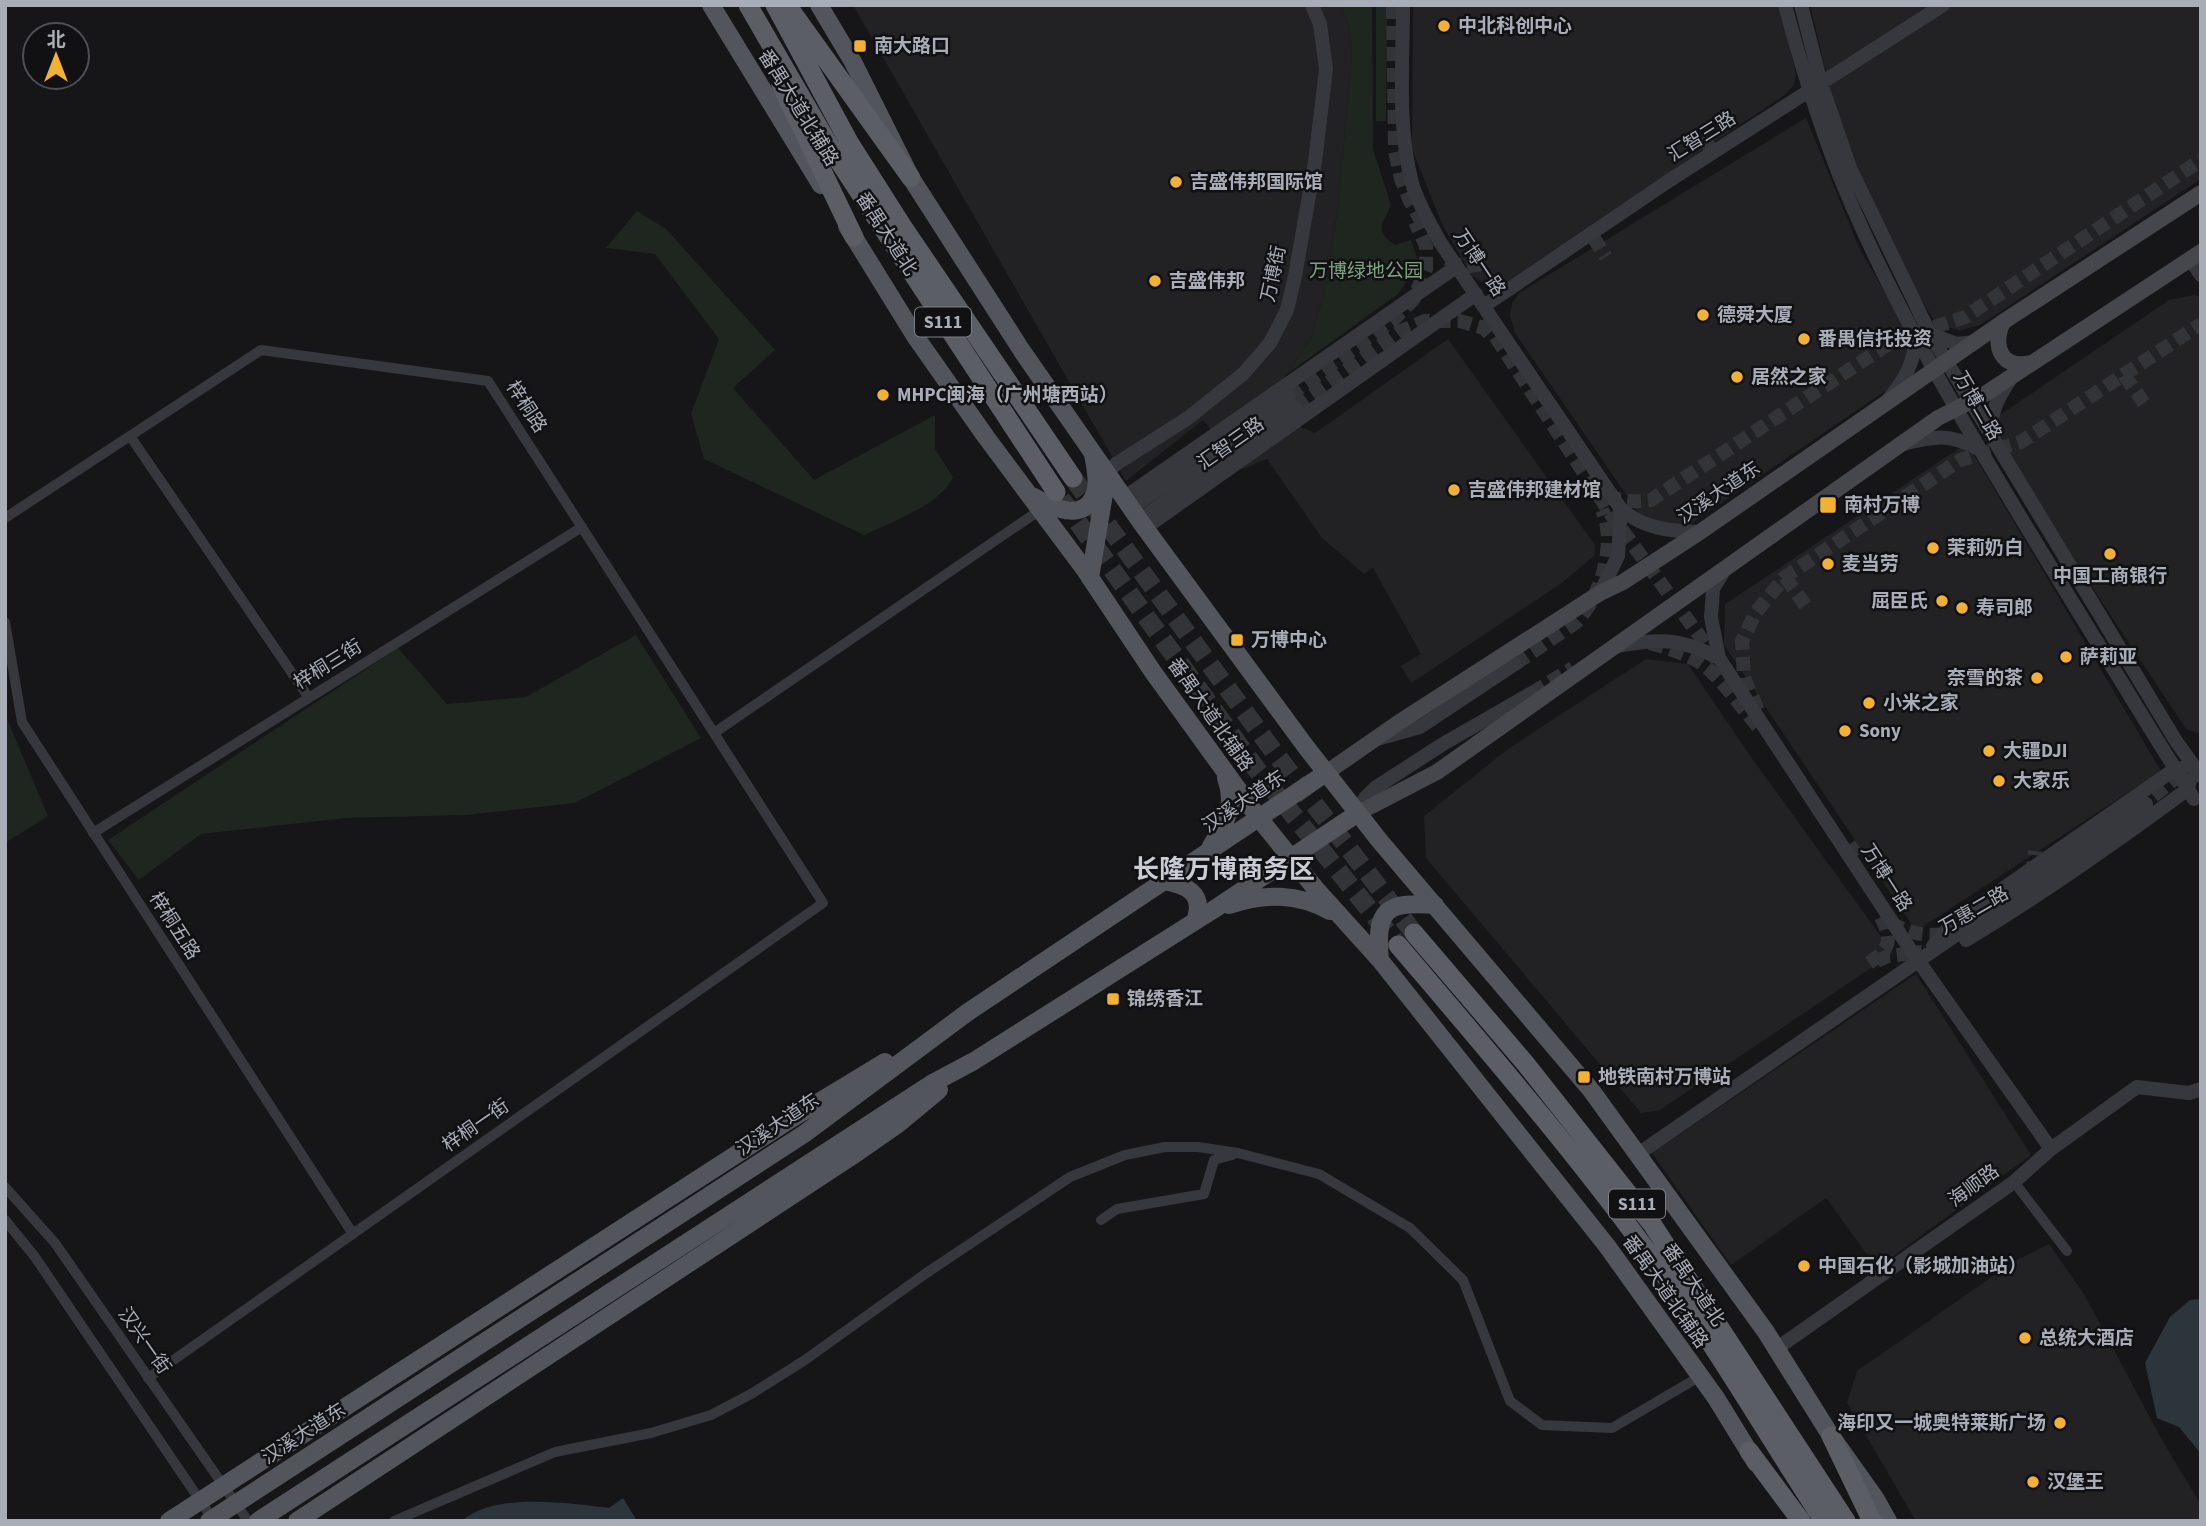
<svg xmlns="http://www.w3.org/2000/svg" width="2206" height="1526" font-family="'Source Sans 3','Noto Sans SC',sans-serif">
	<rect width="100%" height="100%" fill="#161618"/>
	<path fill="#222225" d="M853 5H1341L1349 27 1352 54 1338 207 1325 291 1310 341 1287 374 1248 420 1291 423 1315 433 1448 339 1595 545 1594 556 1559 585 1411 683 1401 666 1421 654 1373 568 1364 574 1322 538 1267 459 1243 469 1203 420 1126 481Z
		M1413 5H1779L1796 74 1794 85 1783 96 1506 282 1494 284 1482 282 1472 276 1442 224 1412 149Z
		M1810 5H2201V179L1980 325 1959 331 1936 323 1915 290 1865 194 1829 84Z
		M1806 118 1860 250 1908 331 1910 341 1909 355 1897 381 1885 391 1689 525 1661 527 1638 512 1515 333 1510 316 1512 303 1519 293Z
		M2194 295 2201 297V734L2186 729 2004 454 1998 424 2000 415 2169 300Z
		M1961 447 1973 453 2161 771 1916 931 1724 645 1725 604Z
		M1646 659 1688 664 1751 757 1893 953 1660 1110 1641 1113 1426 858 1424 816 1508 749Z
		M1916 974 2031 1155 1877 1268 1826 1198 1731 1265 1652 1153Z
		M2049 1244 2084 1294 2162 1440 2201 1505V1521H1916L1847 1403 1857 1371 2013 1262Z"/>
	<path fill="#1e261f" d="M1341 5H1372L1373 149 1391 205C1382 225 1374 230 1395 245L1411 240 1418 260 1417 267 1398 294 1287 374 1310 341 1325 291 1338 207 1352 54 1349 27Z
		M1376 5H1387L1386 121H1376Z
		M637 211 666 229 775 350 733 388 814 480 935 415V449L953 477C941 505 891 522 864 535L704 459 691 414 719 339 655 254 606 248Z
		M636 635 701 738 575 803 466 815 346 818 201 834 139 880 108 840 398 648 447 704 526 697Z
		M5 714 48 816 5 843Z"/>
	<path fill="#2c353c" d="M2201 1299V1454L2179 1427 2157 1418 2145 1363 2170 1317 2190 1300Z
		M623 1498 637 1521H462C493 1492 569 1503 609 1508Z"/>
	<g fill="none" stroke-linecap="round" stroke-linejoin="round">
		<path stroke="#333438" stroke-width="14" stroke-dasharray="14 7" stroke-linecap="butt" d="M1393 5 1395 151 1401 179 1410 201 1425 228
			M1703 137 1716 157
			M1593 237 1606 257
			M1448 259C1459 268 1468 267 1482 264
			M1484 319 1612 516 1717 660
			M2124 375 2144 403
			M1289 396 1393 320 1413 300 1426 269V246L1415 222
			M1295 407 1399 332 1425 321H1460L1484 328 1493 338
			M1607 495C1621 502 1635 502 1651 500L1893 341 1965 317 2201 160
			M1785 577 1808 609
			M1650 643C1667 648 1685 653 1701 663 1720 676 1744 711 1760 729
			M1515 664 1575 623C1601 599 1617 542 1602 510
			M1532 693 1573 668
			M1758 710 1744 678 1742 641 1756 612 1785 577 1960 460 2021 442 2201 324
			M2137 809 2201 758
			M1851 852 1859 846
			M2032 876 2035 851
			M1890 922C1908 934 1931 938 1951 932
			M1877 961 1888 956 1922 952
			M1869 963C1890 949 1893 940 1881 917"/>
		<path stroke="#333438" stroke-width="19" stroke-dasharray="19 10" stroke-linecap="butt" d="M1073 478 1277 756 1414 933
			M1061 499 1257 770 1398 945"/>
		<path stroke="#37383d" stroke-width="10" d="M130 436 309 698
			M5 518 261 350 488 381 823 903 148 1378
			M5 622 22 722 353 1234
			M714 733 1040 510
			M93 833 582 527
			M2014 1182 2067 1251
			M5 1187 55 1243 248 1521
			M5 1220 35 1257 214 1521
			M1101 1220 1117 1209 1204 1194 1214 1160 1232 1155
			M394 1521 555 1452 651 1433 711 1415 751 1394 805 1360 925 1274 1070 1177 1125 1155 1165 1147H1198L1238 1153 1319 1174 1410 1228 1463 1280 1510 1401 1542 1425 1612 1428 1699 1377"/>
		<path stroke="#37383d" stroke-width="14" d="M1403 5C1403 63 1397 127 1412 183 1418 204 1430 223 1440 242L1621 509C1644 529 1670 531 1700 532
			M1785 5C1800 62 1817 117 1838 172 1893 310 1972 437 2049 564 2097 642 2145 721 2194 799
			M1801 5 1821 83 1850 168 1930 334 2176 741 2201 776
			M2190 259 2201 275
			M1484 306 1670 180 1943 5
			M1930 334 1957 344 1975 342
			M1890 397C1906 378 1914 362 1916 337
			M1993 436C1988 414 1999 396 2011 378
			M1903 444C1935 436 1949 433 1979 449
			M1108 472 1116 464 1188 418 1243 374 1270 343 1287 310 1295 276 1315 162 1326 69 1320 24 1312 5
			M1125 497 1456 267
			M1132 508 1289 396
			M1140 520 1295 407
			M1145 528 1476 294
			M1725 569 1713 589 1711 617 1719 658 1910 949 2051 1149
			M1600 593 1618 556 1621 509
			M1616 646C1661 639 1677 637 1719 658
			M1377 739 1420 727 1515 664
			M1358 813 1365 798 1375 788 1443 744 1532 693
			M1966 940C2043 894 2116 842 2188 789L2190 780
			M1933 946 1952 924 2175 769 2183 768
			M1638 1154 2146 804
			M1776 1349 2014 1182 2051 1149 2137 1087 2189 1093 2201 1089"/>
		<path stroke="#45474d" stroke-width="16" d="M2003 322C1992 346 2001 370 2031 363
			M1326 773 1398 723 1600 593 1623 582 1700 532 2003 322 2201 193
			M1358 813 1437 772 1938 418 1985 394 2201 252"/>
		<path stroke="#53555c" stroke-width="18" d="M711 5 821 185
			M819 5 853 62 911 178 1022 351 1145 528 1306 747 1379 840 1591 1090 1766 1332 1831 1436 1875 1498 1888 1521
			M847 226 915 336 986 437 1085 570 1153 672 1258 817 1315 888 1380 960 1607 1246 1716 1398 1756 1463
			M1034 497C1052 508 1085 523 1095 493 1099 481 1095 466 1093 454
			M1090 578 1106 482
			M1211 846C1226 824 1236 804 1226 778
			M1164 881C1186 885 1204 893 1196 918
			M1229 905C1265 893 1297 893 1330 911
			M1380 960C1375 910 1385 901 1435 905
			M169 1521 791 1119 885 1062
			M209 1521 804 1134 968 1012 1326 773
			M258 1521 931 1084 974 1061 1213 910 1358 813
			M297 1521 852 1156 898 1124 939 1090"/>
		<path stroke="#5b5e65" stroke-width="19" d="M748 5 833 152 1056 492
			M775 5 849 142 903 227 1073 478
			M787 5 911 178
			M781 85 854 237
			M1414 933 1525 1063 1652 1224 1846 1521
			M1398 945C1494 1058 1592 1171 1677 1293 1729 1367 1774 1446 1824 1521
			M1831 1436 1872 1521
			M1749 1451 1801 1521"/>
	</g>
	<g fill="#f2b134" stroke="#111113" stroke-width="2.5">
		<circle cx="1444" cy="26" r="7"/>
		<rect x="853" y="39" width="14" height="14" rx="3.5"/>
		<circle cx="1176" cy="182" r="7"/>
		<circle cx="1155" cy="281" r="7"/>
		<circle cx="1703" cy="315" r="7"/>
		<circle cx="1804" cy="339" r="7"/>
		<circle cx="1737" cy="377" r="7"/>
		<circle cx="883" cy="395" r="7"/>
		<circle cx="1454" cy="490" r="7"/>
		<rect x="1819" y="496" width="18" height="18" rx="3.5"/>
		<circle cx="1933" cy="548" r="7"/>
		<circle cx="2110" cy="554" r="7"/>
		<circle cx="1828" cy="564" r="7"/>
		<circle cx="1942" cy="601" r="7"/>
		<circle cx="1962" cy="608" r="7"/>
		<rect x="1230" y="633" width="14" height="14" rx="3.5"/>
		<circle cx="2066" cy="657" r="7"/>
		<circle cx="2037" cy="678" r="7"/>
		<circle cx="1869" cy="703" r="7"/>
		<circle cx="1845" cy="731" r="7"/>
		<circle cx="1989" cy="751" r="7"/>
		<circle cx="1999" cy="781" r="7"/>
		<rect x="1106" y="992" width="14" height="14" rx="3.5"/>
		<rect x="1577" y="1070" width="14" height="14" rx="3.5"/>
		<circle cx="1804" cy="1266" r="7"/>
		<circle cx="2025" cy="1338" r="7"/>
		<circle cx="2060" cy="1423" r="7"/>
		<circle cx="2033" cy="1482" r="7"/>
	</g>
	<g text-anchor="middle" dominant-baseline="central" stroke-width="5" stroke-linejoin="round" paint-order="stroke">
		<g fill="#111113" stroke="#7b7e86" stroke-width="2">
			<rect x="915" y="307.5" width="56" height="29" rx="5"/>
			<rect x="1609" y="1189.5" width="56" height="29" rx="5"/>
		</g>
		<g font-size="18" font-weight="bold" fill="#a8adb8">
			<text x="943" y="322">S111</text>
			<text x="1637" y="1204">S111</text>
		</g>
		<g font-size="19" font-weight="bold" fill="#a8adb8" stroke="#111113" text-anchor="start">
			<text x="1458" y="26">中北科创中心</text>
			<text x="874" y="46">南大路口</text>
			<text x="1190" y="182">吉盛伟邦国际馆</text>
			<text x="1169" y="281">吉盛伟邦</text>
			<text x="1717" y="315">德舜大厦</text>
			<text x="1818" y="339">番禺信托投资</text>
			<text x="1751" y="377">居然之家</text>
			<text x="897" y="395">MHPC闽海（广州塘西站）</text>
			<text x="1468" y="490">吉盛伟邦建材馆</text>
			<text x="1844" y="505">南村万博</text>
			<text x="1947" y="548">茉莉奶白</text>
			<text x="1842" y="564">麦当劳</text>
			<text x="2110" y="576" text-anchor="middle">中国工商银行</text>
			<text x="1928" y="601" text-anchor="end">屈臣氏</text>
			<text x="1976" y="608">寿司郎</text>
			<text x="1251" y="640">万博中心</text>
			<text x="2080" y="657">萨莉亚</text>
			<text x="2023" y="678" text-anchor="end">奈雪的茶</text>
			<text x="1883" y="703">小米之家</text>
			<text x="1859" y="731">Sony</text>
			<text x="2003" y="751">大疆DJI</text>
			<text x="2013" y="781">大家乐</text>
			<text x="1127" y="999">锦绣香江</text>
			<text x="1598" y="1077">地铁南村万博站</text>
			<text x="1818" y="1266">中国石化（影城加油站）</text>
			<text x="2039" y="1338">总统大酒店</text>
			<text x="2046" y="1423" text-anchor="end">海印又一城奥特莱斯广场</text>
			<text x="2047" y="1482">汉堡王</text>
		</g>
		<g font-size="19" fill="#a8adb8" stroke="#111113">
			<text transform="translate(798 108) rotate(58)">番禺大道北辅路</text>
			<text transform="translate(1702 137) rotate(-32)">汇智三路</text>
			<text transform="translate(886 234) rotate(57)">番禺大道北</text>
			<text transform="translate(1479 263) rotate(56)">万博一路</text>
			<text transform="translate(1274 274) rotate(-78)">万博街</text>
			<text transform="translate(1977 406) rotate(60)">万博二路</text>
			<text transform="translate(526 407) rotate(57)">梓桐路</text>
			<text transform="translate(1231 444) rotate(-35)">汇智三路</text>
			<text transform="translate(1719 493) rotate(-34)">汉溪大道东</text>
			<text transform="translate(328 665) rotate(-32)">梓桐三街</text>
			<text transform="translate(1210 715) rotate(55)">番禺大道北辅路</text>
			<text transform="translate(1244 802) rotate(-34)">汉溪大道东</text>
			<text transform="translate(1886 878) rotate(57)">万博一路</text>
			<text transform="translate(1974 911) rotate(-30)">万惠二路</text>
			<text transform="translate(174 926) rotate(57)">梓桐五路</text>
			<text transform="translate(778 1125) rotate(-34)">汉溪大道东</text>
			<text transform="translate(476 1126) rotate(-35)">梓桐一街</text>
			<text transform="translate(1974 1186) rotate(-36)">海顺路</text>
			<text transform="translate(1693 1285) rotate(56)">番禺大道北</text>
			<text transform="translate(1665 1292) rotate(55)">番禺大道北辅路</text>
			<text transform="translate(144 1341) rotate(55)">汉兴一街</text>
			<text transform="translate(304 1434) rotate(-33)">汉溪大道东</text>
		</g>
		<g font-size="19" fill="#7fa381" stroke="#111113">
			<text x="1366" y="271">万博绿地公园</text>
		</g>
		<g font-size="26" font-weight="bold" fill="#c9ccd4" stroke="#111113">
			<text x="1224" y="869">长隆万博商务区</text>
		</g>
	</g>
	<rect width="2206" height="1526" fill="none" stroke="#a8adb8" stroke-width="14"/>
	<g transform="translate(56 56)"><circle r="33" fill="#111113" stroke="#4d4f55" stroke-width="2"/>
	<path d="M0-5L12 26L0 18L-12 26Z" fill="#f2b134"/>
	<text y="-10" font-size="19" font-weight="bold" text-anchor="middle" fill="#a8adb8">北</text>
	</g>
</svg>
